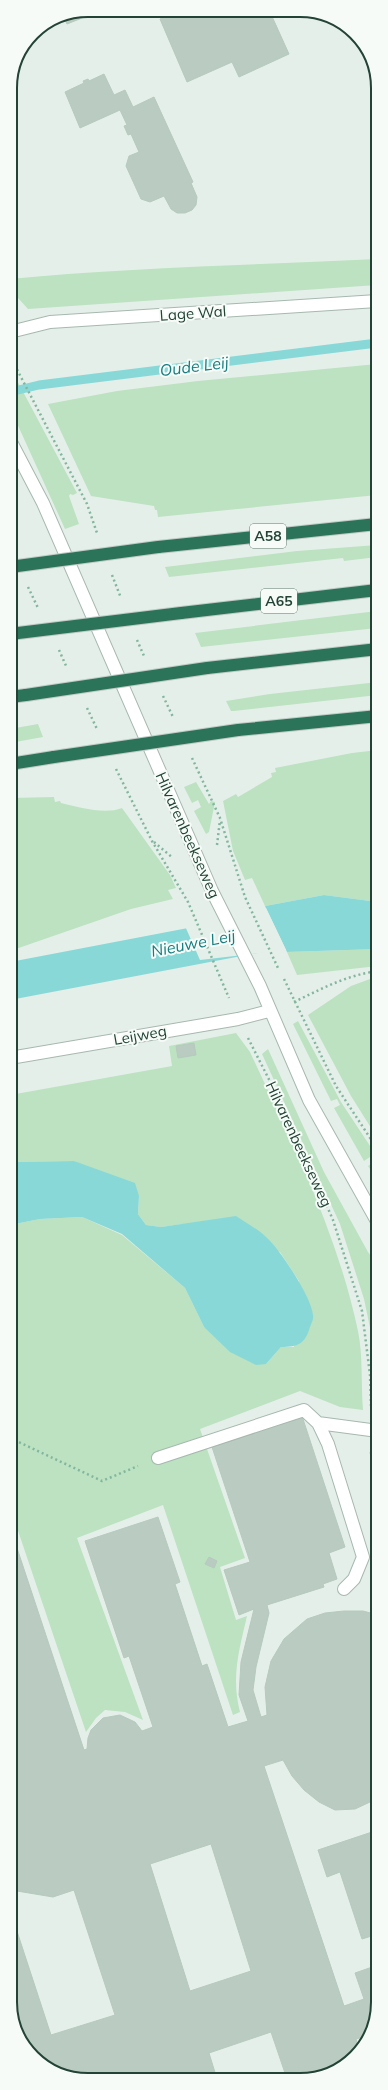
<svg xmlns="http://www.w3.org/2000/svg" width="388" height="2090" font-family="Mulish,sans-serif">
	<rect width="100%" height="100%" fill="#e5efe9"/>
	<path fill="#bce2c1" d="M377 259V285L28 309 18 298 10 281V279C132 267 255 265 377 259Z
		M377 364V495L158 517 157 510H155L154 506 91 496 48 404 117 391 198 381Z
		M12 371 77 493 73 495 70 494 69 496 79 524 65 529 10 408V379Z
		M377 545V557L344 561 343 558 169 577 165 567 297 551Z
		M377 611V628L201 647 195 633Z
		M378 682V695L234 711H231L226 701 270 694Z
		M38 724 43 737 10 743V729Z
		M378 750V902L324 895 265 906 252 878 245 880 233 851 223 801 236 794 238 797 272 777 271 773 276 772 275 768 352 753Z
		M196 782 209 804 211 801 215 802 209 832 206 834 194 811 201 807 198 800 192 803 184 787Z
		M54 797 55 802 60 801 61 803C79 807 104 815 122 808L170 875 176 888 168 890 173 899 131 909 10 951V798Z
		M378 949V966L297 975 287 952Z
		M378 976V1139L351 1096 308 1015 351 986Z
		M298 1021 341 1102 378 1158V1181L368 1166 374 1162 370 1157 364 1161 334 1108 340 1105 337 1099 331 1101 293 1024Z
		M236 1033 250 1052C292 1142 337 1232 358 1331 363 1355 361 1385 363 1410L340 1407 300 1391 200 1429 245 1558 220 1567 236 1620 247 1616C239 1651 231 1677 240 1712L233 1715 163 1505 77 1538 143 1720 125 1712 105 1710 96 1718 86 1732 11 1510 10 1225 40 1219 82 1217 122 1235 185 1288 204 1327 266 1364 281 1347H294L299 1281 280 1252 183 1224 161 1227 146 1225 138 1214 139 1196 74 1161 10 1162V1095L172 1066 169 1046Z
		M268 1049 324 1172 368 1252 378 1266V1366L364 1299 340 1224 262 1054Z"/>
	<path fill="#89d8d8" d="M324 895 378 902V949L287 952 265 906Z
		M267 913 284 948 10 1000V962Z
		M74 1161 135 1183 139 1196 138 1214 146 1225 161 1227 236 1216C246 1223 258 1229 266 1237 280 1249 312 1298 313 1315 314 1319 311 1324 310 1327 305 1344 298 1347 281 1347L266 1364 256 1365 230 1352 204 1327 185 1288 122 1234 82 1217 40 1219 10 1225V1162Z"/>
	<path fill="#e5efe9" d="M264 908H266L286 950 200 960 185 926 265 911Z"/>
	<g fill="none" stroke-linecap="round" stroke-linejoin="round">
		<path stroke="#89d8d8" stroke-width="9" d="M10 392 39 385 377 343"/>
	</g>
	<path fill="#bacbc1" stroke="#b6cabf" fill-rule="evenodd" d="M85 11 87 16 67 24 63 15Z
		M177 11 270 12 289 54 239 77 232 62 187 82 160 19Z
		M104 74 114 95 125 90 133 107 154 97 193 182 191 183 197 197 196 205 192 210 185 213H177L171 209 164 196 150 202 141 199 126 166 129 156 139 152 131 134 128 135 124 126 127 125 120 110 80 128 65 92 84 83 83 81 88 79 89 81Z
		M194 1043 196 1055 178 1058 176 1046Z
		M302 1416 345 1547 329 1553 337 1579 323 1584 324 1587 267 1605 269 1613 256 1667 253 1690 261 1717 267 1715 265 1687 271 1661 284 1639 307 1619 325 1613 344 1611H363L378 1615V1762L375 1778 378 1796 370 1802 355 1809 335 1810 319 1802 304 1790 292 1776 283 1760 264 1766 344 2006 364 1999 355 1973 378 1965V2007L366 2036 356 2039 360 2051 359 2054 310 2079H287L271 2032 209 2053 217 2079H136L135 2077 130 2079 72 2078 29 2054 11 2012V1913L51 2035 115 2015 74 1890 53 1897 17 1891 11 1893V1530L84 1750 87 1749 88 1738 91 1730 103 1718 120 1715 135 1722 142 1731 153 1727 129 1656 124 1658 85 1541 158 1517 180 1582 175 1584 202 1666 207 1664 228 1727 248 1721 239 1695 241 1662 254 1609 239 1615 224 1570 250 1562 212 1447ZM211 1844 251 1971 190 1991 150 1864Z
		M209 1557 217 1561 214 1568 205 1564Z
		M378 1830V1934L362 1939 340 1872 327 1877 318 1850Z"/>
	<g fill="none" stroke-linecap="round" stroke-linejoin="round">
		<defs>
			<path id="minor" d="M10 332 50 322 377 301
				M10 440 43 503 212 891 260 986 309 1100 378 1223
				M10 1058 238 1019 269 1011
				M318 1423 328 1444 363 1557 354 1579 344 1589
				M158 1458 304 1410 318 1423 378 1431"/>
			<path id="highway" d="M158 547 377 524
				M181 613 377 590
				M207 668 378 649
				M10 697 26 695
				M238 730 378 716
				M10 764 54 757"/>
		</defs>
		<use href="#minor" stroke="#a7b8af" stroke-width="14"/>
		<use href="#highway" stroke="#c1cac6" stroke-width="14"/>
		<path stroke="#83b69e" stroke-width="2.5" stroke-dasharray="2 3" stroke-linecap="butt" d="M10 356 87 504 97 533
			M112 575 121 598
			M28 587 38 608
			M137 640 144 656
			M59 650 67 668
			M163 696 173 717
			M87 708 97 729
			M192 758 220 818 245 897 278 968
			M116 769 152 841 188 902 229 998
			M154 842 173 858
			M217 845 220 820
			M284 979 336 1086 378 1150
			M294 1002C321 989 347 975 378 971
			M248 1038 289 1119 333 1220 362 1311 370 1375 371 1407
			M10 1351 12 1352
			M370 1375 378 1378
			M10 1438 102 1481 138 1466
			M371 1452 372 1473 378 1495"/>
		<use href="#minor" stroke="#fff" stroke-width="12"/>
		<use href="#highway" stroke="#2b7359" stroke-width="12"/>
		<defs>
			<path id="highway-bridge" d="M10 567 158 547
				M10 634 181 613
				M26 695 207 668
				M54 757 238 730"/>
		</defs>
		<use href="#highway-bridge" stroke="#c1cac6" stroke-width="14" stroke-linecap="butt"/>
		<use href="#highway-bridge" stroke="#2b7359" stroke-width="12"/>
	</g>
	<g text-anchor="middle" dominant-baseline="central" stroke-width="4" stroke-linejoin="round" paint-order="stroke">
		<g fill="#f6fbf8" stroke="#627a70" stroke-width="1">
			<rect x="250" y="524" width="36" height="24" rx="3"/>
			<rect x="261" y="589" width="36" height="24" rx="3"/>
		</g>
		<g font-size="14" font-weight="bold" fill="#224335">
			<text x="268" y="536">A58</text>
			<text x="279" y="601">A65</text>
		</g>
		<g font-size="15" fill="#224335" stroke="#f6fbf8">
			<text transform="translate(193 313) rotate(-4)">Lage Wal</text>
			<text transform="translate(188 835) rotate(66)">Hilvarenbeekseweg</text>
			<text transform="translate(140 1035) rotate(-10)">Leijweg</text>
			<text transform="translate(299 1144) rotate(65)">Hilvarenbeekseweg</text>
		</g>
		<g font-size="16" font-style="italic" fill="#167e80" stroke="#f6fbf8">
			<text transform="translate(194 366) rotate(-7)">Oude Leij</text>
			<text transform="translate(193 943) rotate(-11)">Nieuwe Leij</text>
		</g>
	</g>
	<path d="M0 0H388V2090H0ZM88 17H300A71 71 0 0 1 371 88V2002A71 71 0 0 1 300 2073H88A71 71 0 0 1 17 2002V88A71 71 0 0 1 88 17Z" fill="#f6fbf8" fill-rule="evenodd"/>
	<path fill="none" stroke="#224335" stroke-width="2" d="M88 17H300A71 71 0 0 1 371 88V2002A71 71 0 0 1 300 2073H88A71 71 0 0 1 17 2002V88A71 71 0 0 1 88 17Z"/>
</svg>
